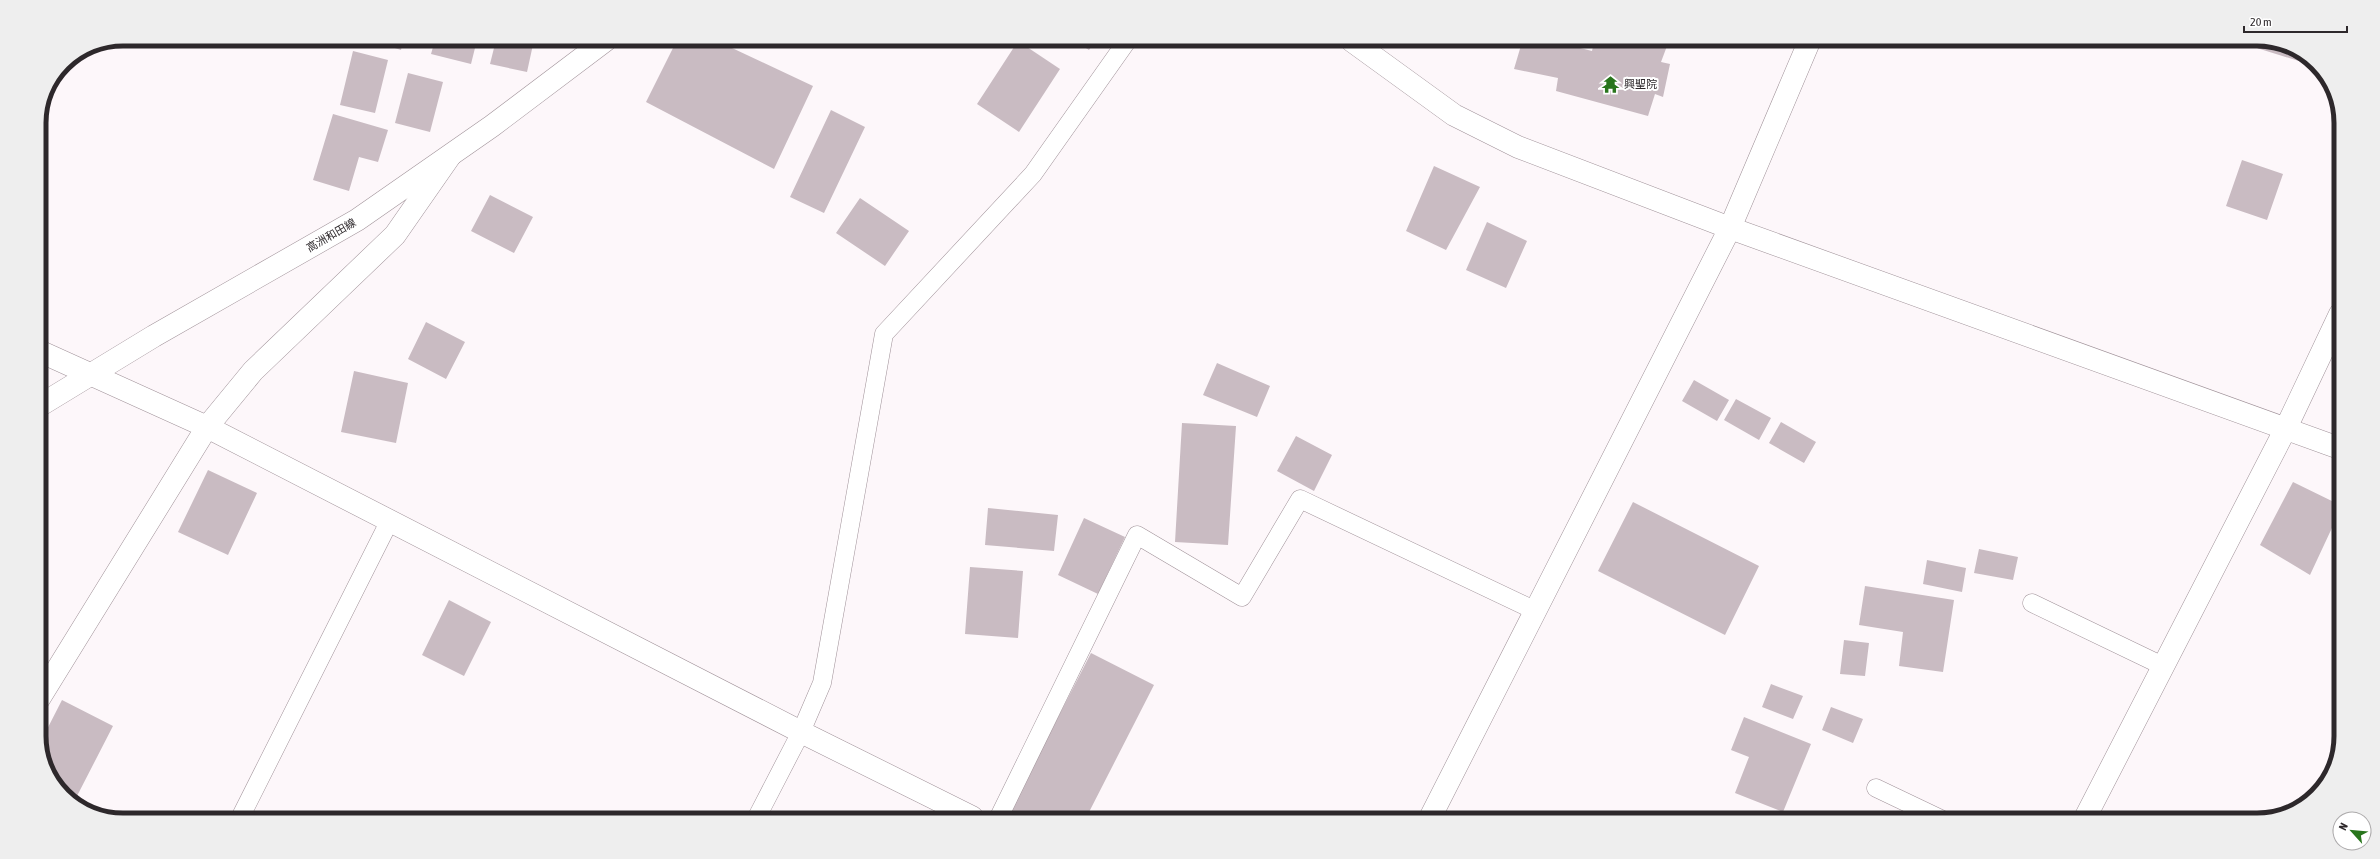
<svg xmlns="http://www.w3.org/2000/svg" width="2380" height="859" font-family="'Asap Condensed','Noto Sans JP',sans-serif">
	<rect width="100%" height="100%" fill="#fdf7fa"/>
	<path fill="#c9bbc2" d="M367 39 398 40H403L401 50Z
		M435 40H477L471 64 431 54Z
		M496 40H534L527 72 490 64Z
		M677 40H715L813 86 774 169 646 102Z
		M1018 41 1060 69 1019 132 977 104Z
		M1075 41H1095L1089 50Z
		M1522 42H1557L1592 51 1594 42H1650L1667 46 1661 62 1670 64 1663 97 1655 94 1648 116 1556 91 1558 78 1514 69Z
		M2284 43 2315 66 2244 44V43Z
		M353 51 388 60 375 113 340 105Z
		M408 73 443 82 430 132 395 123Z
		M831 110 865 127 824 213 790 197Z
		M333 114 388 130 378 162 359 157 349 191 313 180Z
		M2242 160 2283 174 2267 220 2226 206Z
		M1434 166 1480 187 1446 250 1406 231Z
		M490 195 533 217 514 253 471 231Z
		M860 198 909 231 885 266 836 233Z
		M1487 222 1527 241 1506 288 1466 270Z
		M39 242 45 244 39 258Z
		M426 322 465 342 446 379 408 359Z
		M1217 363 1270 386 1257 417 1203 395Z
		M354 371 408 383 396 443 341 432Z
		M1694 380 1729 400 1717 421 1682 401Z
		M1736 399 1771 418 1759 440 1724 420Z
		M1781 422 1816 442 1804 463 1769 443Z
		M1182 423 1236 426 1228 545 1175 542Z
		M1296 436 1332 455 1314 491 1277 471Z
		M208 470 257 493 228 555 178 532Z
		M2293 482 2338 504V515L2310 575 2260 545Z
		M1633 502 1759 566 1725 635 1598 571Z
		M988 508 1058 515 1054 551 985 545Z
		M1084 518 1125 537 1098 594 1058 575Z
		M1979 549 2018 557 2013 580 1974 573Z
		M1927 560 1966 568 1962 592 1923 584Z
		M970 567 1023 571 1018 638 965 634Z
		M1865 586 1954 600 1943 672 1899 666 1903 632 1859 625Z
		M449 600 491 622 464 676 422 655Z
		M1844 640 1869 643 1865 676 1840 674Z
		M1091 653 1154 685 1086 818H1023L1010 811Z
		M1771 684 1803 696 1793 719 1762 707Z
		M62 700 113 726 77 796 56 786 40 743Z
		M1831 707 1863 719 1853 743 1822 730Z
		M1744 717 1811 744 1783 812 1735 793 1749 757 1731 750Z
		M2241 815 2252 820H2238Z"/>
	<g fill="none" stroke-linecap="round" stroke-linejoin="round">
		<defs>
			<path id="lane" d="M2032 603 2163 666
				M1876 788 1941 819
				M241 816 390 520
				M757 817 801 732 822 683 884 334 1033 174 1127 41
				M999 817 1137 535 1242 597 1300 499 1536 611"/>
			<path id="street" d="M39 351 207 427 801 732 972 817
				M39 699 207 427 253 371 395 235 450 156
				M1430 818 1730 228 1809 42
				M2084 820 2286 428 2340 314"/>
			<path id="secondary" d="M1352 41 1454 115 1518 147 1730 228 2339 448
				M39 406 154 336 357 220 492 126 606 40"/>
		</defs>
		<use href="#lane" stroke="#a09299" stroke-width="19"/>
		<use href="#street" stroke="#a09299" stroke-width="23"/>
		<use href="#secondary" stroke="#a09299" stroke-width="23"/>
		<use href="#lane" stroke="#fff" stroke-width="18"/>
		<use href="#street" stroke="#fff" stroke-width="22"/>
		<use href="#secondary" stroke="#fff" stroke-width="22"/>
	</g>
	<defs>
		<symbol id="temple-bare" viewBox="-9 -9 18 18"><path d="M0-6L5-2H3V0L6.5 2.5H4V6H1.5V3h-3V6H-4V2.5H-6.5L-3 0V-2H-5Z" fill="#28751c" stroke="#fff" stroke-width="2.5" paint-order="stroke"/></symbol>
	</defs>
	<g fill-rule="evenodd">
		<use href="#temple-bare" x="1598" y="72" width="25" height="25"/>
	</g>
	<g text-anchor="middle" dominant-baseline="central" stroke-width="4" stroke-linejoin="round" paint-order="stroke">
		<g font-size="11" fill="#2d282b" stroke="#fff" text-anchor="start">
			<text x="1624" y="84">興聖院</text>
		</g>
		<g font-size="11" fill="#2d282b" stroke="#fff">
			<text transform="translate(331 235) rotate(-30)">高洲和田線</text>
		</g>
	</g>
	<path d="M0 0H2380V859H0ZM123 46H2257A77 77 0 0 1 2334 123V736A77 77 0 0 1 2257 813H123A77 77 0 0 1 46 736V123A77 77 0 0 1 123 46Z" fill="#eee" fill-rule="evenodd"/>
	<path fill="none" stroke="#2d282b" stroke-width="5" d="M123 46H2257A77 77 0 0 1 2334 123V736A77 77 0 0 1 2257 813H123A77 77 0 0 1 46 736V123A77 77 0 0 1 123 46Z"/>
	<g transform="translate(2352 831) rotate(297)"><circle r="19" fill="#ffffff" stroke="#aba9aa"/>
	<path d="M0-3L7 15L0 10L-7 15Z" fill="#28751c"/>
	<text y="-6" font-size="11" font-weight="bold" text-anchor="middle" fill="#2d282b">N</text>
	</g>
	<path d="M2244 26v6h103v-6" fill="none" stroke="#2d282b" stroke-width="2"/>
	<text x="2250" y="26" font-size="12" fill="#2d282b" stroke="#ffffff" stroke-width="3" paint-order="stroke">20 m</text>
</svg>
